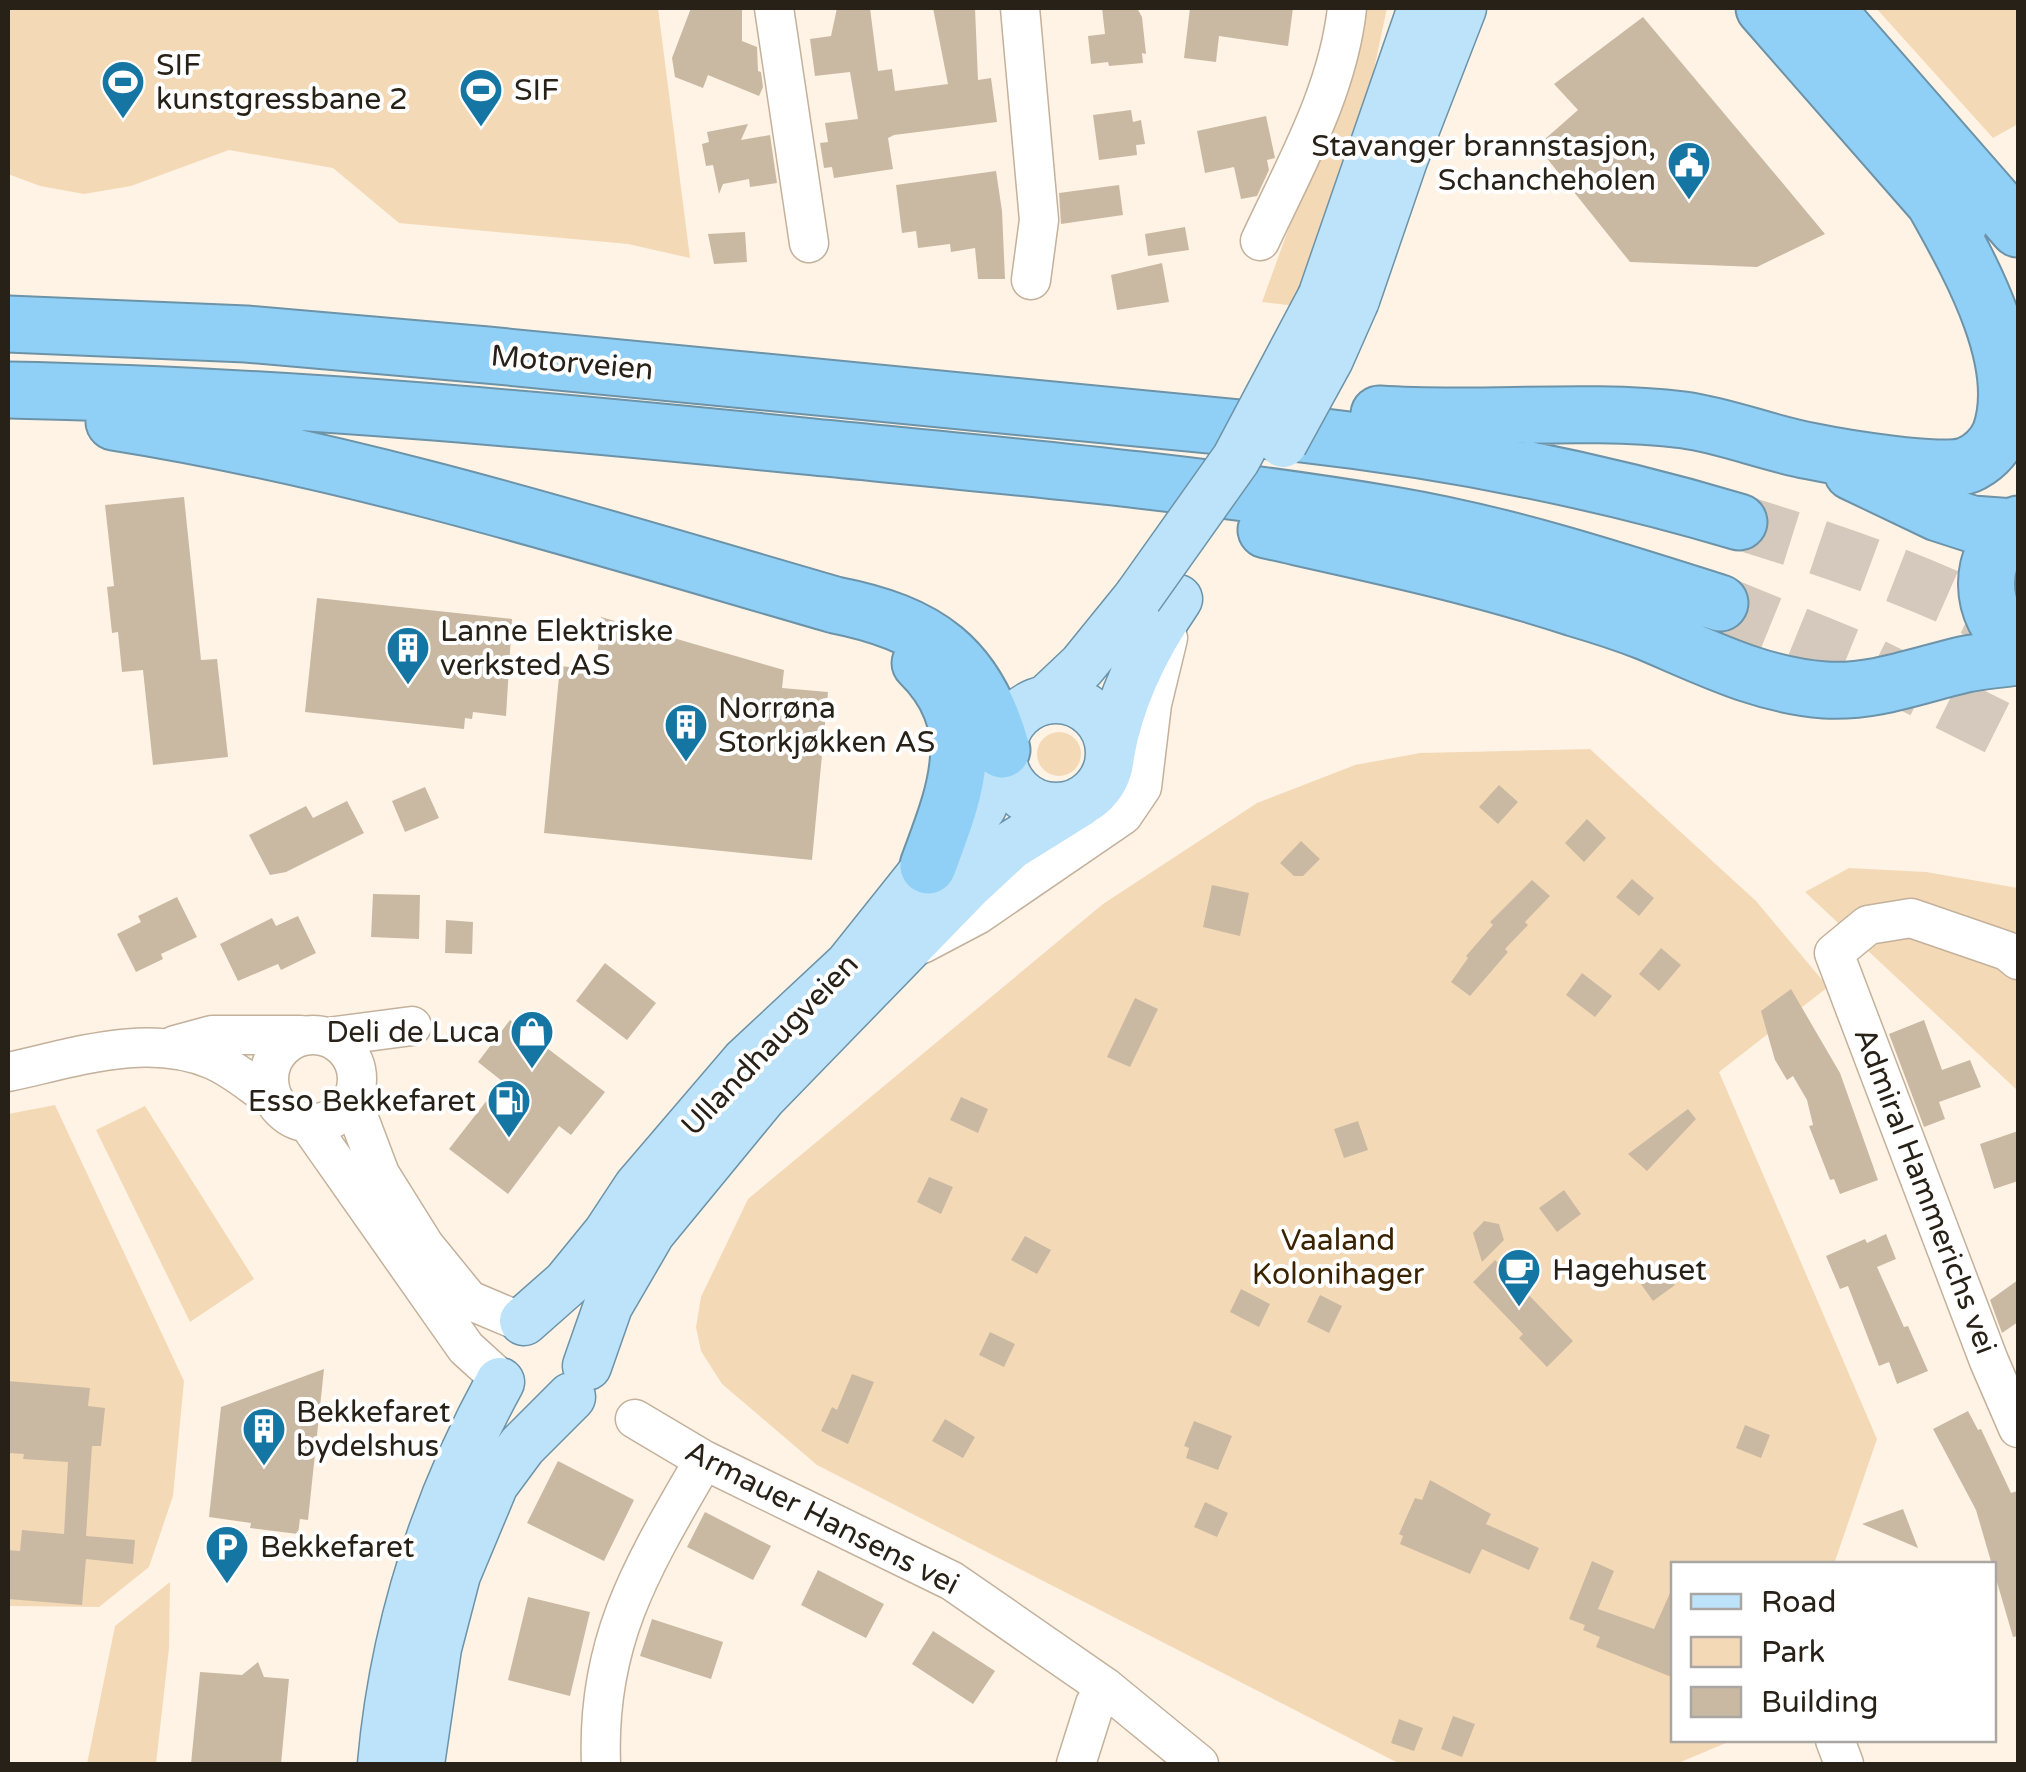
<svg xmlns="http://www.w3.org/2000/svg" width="2026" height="1772" font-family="'Varela Round',sans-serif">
	<rect width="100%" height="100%" fill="#fff3e5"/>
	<path fill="#f4d9b7" d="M8 8H658L690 258 628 244 399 223 333 168 229 150 131 186 84 194 40 186 8 174Z
		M1359 8H1387L1367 102 1305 307 1262 302 1326 125Z
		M1876 8H2018V124L1993 138Z
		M1037 754a22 22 0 1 1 44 0a22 22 0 1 1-44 0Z
		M1590 749 1756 901 1828 987 1719 1072 1877 1439 1834 1564H1674V1740H1733L1676 1764H1400L817 1465 722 1384 701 1351 696 1327 701 1297 748 1199 1103 904 1257 803 1355 765 1420 753Z
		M1849 868 1926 872 2018 888V1091L1805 892Z
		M55 1105 184 1381 173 1496 149 1567 99 1607 8 1606V1114Z
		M145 1106 254 1279 190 1322 96 1130Z
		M170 1582 169 1648 156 1764H87L115 1626Z"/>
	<path fill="#cab9a2" d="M691 8H742V41L757 47 758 71 761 72 763 87 759 96 708 75 703 88 675 77 672 58Z
		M837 8H870L878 71 892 69 895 91 948 84 933 8H975L978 80 991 78 997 122 894 135 888 138 893 169 834 178 832 167 824 168 820 143 828 142 825 123 858 119 850 72 815 76 810 39 831 36Z
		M1102 8H1137L1142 17 1146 54 1142 53 1143 63 1109 66 1108 62 1091 64 1088 36 1105 34Z
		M1190 8H1293L1288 46 1219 36 1216 62 1184 58Z
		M1643 17 1775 174 1825 234 1757 267 1630 262 1537 146 1578 110 1554 84Z
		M1131 110 1133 122 1141 120 1145 144 1136 145 1137 155 1099 160 1093 115Z
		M1266 116 1275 158 1267 160 1269 170 1257 196 1241 199 1234 167 1205 173 1197 131Z
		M748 124 741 140 770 135 777 183 750 187 749 179 723 184 719 194 713 165 706 166 702 144 709 142 707 132Z
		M996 171 1002 211 1005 279H978L975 248 951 252 950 244 918 248 916 231 902 233 896 185Z
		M1119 185 1123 215 1061 224 1059 193Z
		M1185 227 1189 250 1148 256 1145 234Z
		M745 232 747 262 714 264 708 234Z
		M1162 263 1169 302 1117 310 1111 275Z
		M184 497 201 660 217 659 228 757 153 765 143 670 122 672 118 632 112 633 107 587 114 586 105 505Z
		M317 598 512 619 506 716 473 712 472 719 465 718 464 729 305 712Z
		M601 617 784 670 782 688 828 692 812 860 544 833 560 666 596 670Z
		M1499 785 1518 802 1498 824 1479 807Z
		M425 787 439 818 405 832 392 801Z
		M347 801 364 833 286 872 270 875 249 835 306 806 313 818Z
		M1587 819 1606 838 1584 862 1565 843Z
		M1301 841 1320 859 1303 876H1294L1280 863Z
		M1632 879 1654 898 1639 916 1616 897Z
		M1532 880 1550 896 1525 922 1528 925 1505 949 1508 952 1470 996 1451 982 1468 958 1466 956 1493 925 1490 922Z
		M1212 885 1249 893 1240 936 1203 927Z
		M373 894 420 895 419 939 371 937Z
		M177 897 197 937 161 954 163 959 136 972 117 934 141 922 138 916Z
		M298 916 316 953 281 970 278 964 238 981 220 944 272 918 276 926Z
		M446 920 473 922 472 954 445 953Z
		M1661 948 1681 965 1659 991 1639 974Z
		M605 963 656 1003 627 1040 576 1001Z
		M1582 973 1612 996 1595 1017 1566 995Z
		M1791 989 1840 1073 1878 1180 1840 1194 1834 1179 1830 1180 1809 1126 1813 1125 1807 1100 1793 1076 1787 1080 1775 1060 1761 1011Z
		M1135 998 1158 1009 1130 1067 1107 1057Z
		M510 1020 605 1092 571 1135 559 1126 508 1194 449 1149 502 1081 478 1062Z
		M1924 1020 1942 1070 1970 1060 1981 1087 1939 1102 1945 1119 1924 1127 1889 1034Z
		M961 1097 988 1109 978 1133 950 1120Z
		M1688 1109 1696 1119 1647 1171 1628 1154Z
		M1358 1121 1368 1150 1344 1158 1334 1129Z
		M2018 1131V1181L1994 1189 1980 1144Z
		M929 1177 953 1187 941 1214 917 1202Z
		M1564 1190 1581 1214 1557 1232 1539 1208Z
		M1484 1221 1499 1224 1504 1240 1482 1262 1473 1233Z
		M1886 1234 1896 1259 1877 1267 1904 1327 1908 1326 1928 1371 1897 1384 1889 1362 1879 1366 1848 1286 1840 1289 1826 1256 1865 1239 1867 1243Z
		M1025 1236 1051 1250 1037 1274 1011 1260Z
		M1495 1260 1573 1341 1547 1367 1519 1338 1523 1334 1473 1282Z
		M1660 1264 1675 1285 1653 1301 1638 1280Z
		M2018 1280V1322L2002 1333 1990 1300Z
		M1241 1289 1270 1304 1259 1327 1230 1312Z
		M1320 1295 1342 1306 1329 1333 1307 1322Z
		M990 1332 1015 1344 1004 1367 979 1355Z
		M324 1369 308 1520 300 1519 298 1534 250 1528 251 1523 209 1517 221 1407Z
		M852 1374 874 1382 848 1444 821 1431 832 1407 837 1410Z
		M8 1381 90 1388 88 1406 105 1408 101 1446H92L86 1536 135 1540 133 1564 86 1559 82 1605 8 1599V1550L20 1551 22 1530 64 1534 68 1462 23 1459 24 1454 8 1453Z
		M1968 1411 1978 1430 1981 1429 2011 1493 2018 1491V1636L2013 1637 1976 1510 1933 1429Z
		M945 1419 975 1437 963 1458 932 1441Z
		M1194 1421 1232 1436 1218 1470 1186 1458 1189 1448 1184 1446Z
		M1745 1425 1770 1435 1761 1458 1736 1448Z
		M558 1461 634 1500 604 1561 527 1523Z
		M1430 1480 1491 1514 1486 1524 1539 1548 1529 1570 1482 1549 1470 1574 1400 1544 1403 1536 1399 1534 1415 1498 1422 1500Z
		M1205 1502 1228 1513 1217 1537 1194 1527Z
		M1903 1509 1918 1548 1862 1524Z
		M705 1512 771 1546 753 1580 687 1547Z
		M1592 1561 1614 1571 1598 1609 1654 1629 1674 1584V1678L1596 1647 1600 1637 1583 1630 1585 1625 1569 1619Z
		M818 1570 884 1604 866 1638 801 1605Z
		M528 1597 590 1612 570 1696 508 1680Z
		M652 1619 723 1642 711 1679 640 1656Z
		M933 1631 995 1671 973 1704 912 1664Z
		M258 1662 264 1677 289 1679 281 1764H191L200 1672 242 1675Z
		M1453 1716 1475 1724 1462 1757 1441 1749Z
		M1399 1719 1423 1728 1414 1751 1391 1743Z"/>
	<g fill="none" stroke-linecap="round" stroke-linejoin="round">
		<path stroke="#d4c9bc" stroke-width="55" stroke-dasharray="55 28" stroke-linecap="butt" d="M1739 522C1834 551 1931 584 2018 631
			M1720 603 1865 662 2018 738"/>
		<defs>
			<path id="minor" d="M774 8 809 243
				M1020 8 1039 220 1031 280
				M1260 241C1295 166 1338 91 1347 8
				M922 944 977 915 1123 815 1142 787 1152 704 1168 638
				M2018 960 2007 951 1911 918 1868 925 1834 953 1989 1361 2018 1428
				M269 1079a44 44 0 1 1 88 0a44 44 0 1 1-88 0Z
				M328 1037 412 1026
				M175 1045 212 1035H301
				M8 1072C74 1058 147 1032 213 1060 234 1069 253 1086 272 1098
				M352 1100 380 1174 425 1246 469 1300 521 1322
				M308 1123 466 1348 498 1377
				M635 1419 704 1460 952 1581 1105 1687 1199 1764
				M1835 1740 1844 1764
				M601 1764C596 1639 644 1564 704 1460
				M1076 1764 1095 1704 1105 1687"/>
			<path id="major" d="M1322 297 1422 8
				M1355 300 1403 160 1462 8
				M1002 753a54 54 0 1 1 108 0a54 54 0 1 1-108 0Z
				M1046 700 1082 666 1138 597
				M1110 755C1120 697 1145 647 1178 599
				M524 1321 567 1283 607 1234 638 1187 745 1062 849 965 928 866 960 836 982 807 1002 761
				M587 1366 608 1306 651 1232 762 1097 967 886 1010 846 1079 803
				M382 1764C394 1629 435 1501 500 1382
				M420 1764 437 1648 456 1575 494 1484 522 1446 571 1397"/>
			<path id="highway" d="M1764 8 1934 202 1959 225
				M1825 8 2018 229
				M8 324 246 334 487 355 1301 434C1451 451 1595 479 1739 522
				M8 390C277 395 546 420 814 447 1007 466 1202 483 1393 515 1505 534 1613 569 1720 603
				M1379 414C1480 421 1583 408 1684 420 1727 426 1767 443 1810 451 1839 457 1944 475 1968 465 1982 459 1994 447 2000 434 2026 362 1968 263 1934 202
				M114 422C359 461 597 536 835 605 927 623 977 657 1002 750
				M1852 472 1938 513 1972 524 2013 527
				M2018 524C1975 554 1977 615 2018 646
				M1266 530C1369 553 1474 575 1574 608 1598 615 1623 623 1646 632 1706 657 1759 685 1825 690 1875 693 1918 675 1966 664 1983 661 2001 659 2018 657
				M920 663C985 727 954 795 928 866"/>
		</defs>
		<use href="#minor" stroke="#c3b19b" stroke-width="41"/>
		<use href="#major" stroke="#6c93a8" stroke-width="51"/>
		<use href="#highway" stroke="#6c93a8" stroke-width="59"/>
		<use href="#minor" stroke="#fff" stroke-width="38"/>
		<use href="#major" stroke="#bde3fa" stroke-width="48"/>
		<use href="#highway" stroke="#91d0f6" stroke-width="55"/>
		<defs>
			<path id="major-bridge" d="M1283 443 1329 359 1355 300
				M1138 597 1236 459 1322 297"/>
		</defs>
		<use href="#major-bridge" stroke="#6c93a8" stroke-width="51" stroke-linecap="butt"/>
		<use href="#major-bridge" stroke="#bde3fa" stroke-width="48"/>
	</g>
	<defs>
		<symbol id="stadium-pin" viewBox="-11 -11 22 30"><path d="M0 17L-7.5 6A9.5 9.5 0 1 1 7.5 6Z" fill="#1676a3" stroke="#fff"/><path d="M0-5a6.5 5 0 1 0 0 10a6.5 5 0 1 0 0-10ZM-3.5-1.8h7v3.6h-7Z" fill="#fff"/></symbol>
		<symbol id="civic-pin" viewBox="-11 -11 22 30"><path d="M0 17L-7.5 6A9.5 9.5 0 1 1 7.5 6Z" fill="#1676a3" stroke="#fff"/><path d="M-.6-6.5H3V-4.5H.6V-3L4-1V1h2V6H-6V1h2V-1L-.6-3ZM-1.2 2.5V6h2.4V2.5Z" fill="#fff"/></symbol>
		<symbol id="building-pin" viewBox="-11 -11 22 30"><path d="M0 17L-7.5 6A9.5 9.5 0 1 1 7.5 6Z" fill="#1676a3" stroke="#fff"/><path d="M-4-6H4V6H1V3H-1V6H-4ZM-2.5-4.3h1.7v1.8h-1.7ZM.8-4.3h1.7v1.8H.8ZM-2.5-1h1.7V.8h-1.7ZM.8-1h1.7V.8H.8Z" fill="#fff"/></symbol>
		<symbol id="shop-pin" viewBox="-11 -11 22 30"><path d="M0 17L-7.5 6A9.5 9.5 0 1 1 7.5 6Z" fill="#1676a3" stroke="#fff"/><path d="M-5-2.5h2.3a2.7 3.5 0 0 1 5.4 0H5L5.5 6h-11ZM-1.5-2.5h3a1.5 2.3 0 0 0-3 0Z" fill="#fff"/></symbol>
		<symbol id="fuel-pin" viewBox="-11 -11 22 30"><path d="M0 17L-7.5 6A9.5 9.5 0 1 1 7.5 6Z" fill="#1676a3" stroke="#fff"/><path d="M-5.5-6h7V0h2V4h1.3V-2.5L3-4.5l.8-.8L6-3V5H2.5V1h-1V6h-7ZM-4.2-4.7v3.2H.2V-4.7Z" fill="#fff"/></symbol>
		<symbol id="cafe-pin" viewBox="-11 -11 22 30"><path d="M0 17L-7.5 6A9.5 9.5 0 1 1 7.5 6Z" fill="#1676a3" stroke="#fff"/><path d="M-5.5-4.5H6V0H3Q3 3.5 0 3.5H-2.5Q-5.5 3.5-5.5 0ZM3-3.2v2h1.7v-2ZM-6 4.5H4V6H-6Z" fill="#fff"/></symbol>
		<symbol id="parking-pin" viewBox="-11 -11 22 30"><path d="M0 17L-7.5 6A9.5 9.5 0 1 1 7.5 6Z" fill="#1676a3" stroke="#fff"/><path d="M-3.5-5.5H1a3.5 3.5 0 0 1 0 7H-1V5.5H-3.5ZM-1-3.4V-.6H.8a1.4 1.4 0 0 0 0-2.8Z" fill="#fff"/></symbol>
	</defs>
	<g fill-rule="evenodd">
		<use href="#stadium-pin" x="98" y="57" width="50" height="68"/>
		<use href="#stadium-pin" x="456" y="65" width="50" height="68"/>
		<use href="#civic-pin" x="1664" y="138" width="50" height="68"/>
		<use href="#building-pin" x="383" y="623" width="50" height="68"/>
		<use href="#building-pin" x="661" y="700" width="50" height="68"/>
		<use href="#shop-pin" x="507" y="1007" width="50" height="68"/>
		<use href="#fuel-pin" x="484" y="1076" width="50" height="68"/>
		<use href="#cafe-pin" x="1494" y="1245" width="50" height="68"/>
		<use href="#building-pin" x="239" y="1404" width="50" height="68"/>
		<use href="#parking-pin" x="202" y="1522" width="50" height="68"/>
	</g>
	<g text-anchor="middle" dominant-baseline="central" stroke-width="8" stroke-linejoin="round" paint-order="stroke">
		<g font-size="30" fill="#282118" stroke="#fff" text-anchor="start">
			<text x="156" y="65">SIF<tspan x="156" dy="34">kunstgressbane 2</tspan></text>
			<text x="514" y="90">SIF</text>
			<text x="1656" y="146" text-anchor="end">Stavanger brannstasjon,<tspan x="1656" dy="34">Schancheholen</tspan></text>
			<text x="440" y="631">Lanne Elektriske<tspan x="440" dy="34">verksted AS</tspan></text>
			<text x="718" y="708">Norrøna<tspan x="718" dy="34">Storkjøkken AS</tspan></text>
			<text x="500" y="1032" text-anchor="end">Deli de Luca</text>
			<text x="476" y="1101" text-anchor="end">Esso Bekkefaret</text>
			<text x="1552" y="1270">Hagehuset</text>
			<text x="296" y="1412">Bekkefaret<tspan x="296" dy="34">bydelshus</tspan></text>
			<text x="260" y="1547">Bekkefaret</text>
		</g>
		<g font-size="30" fill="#282118" stroke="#fff">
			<text transform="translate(572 363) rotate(5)">Motorveien</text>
			<text transform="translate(770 1045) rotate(-46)">Ullandhaugveien</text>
			<text transform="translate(1925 1191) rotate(69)">Admiral Hammerichs vei</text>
			<text transform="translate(822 1518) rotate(27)">Armauer Hansens vei</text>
		</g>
		<g font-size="30" fill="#3b2300" stroke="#fff">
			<text x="1338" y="1240">Vaaland<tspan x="1338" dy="34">Kolonihager</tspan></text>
		</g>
	</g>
	<rect width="2026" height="1772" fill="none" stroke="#282118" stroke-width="20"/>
	<rect x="1671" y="1562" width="325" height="180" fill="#ffffff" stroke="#a9a6a3" stroke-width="2.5"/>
	<rect x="1691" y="1594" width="50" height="15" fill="#bde3fa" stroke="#a9a6a3" stroke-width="2.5"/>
	<text x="1761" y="1612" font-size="30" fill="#282118">Road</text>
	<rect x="1691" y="1637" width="50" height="30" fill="#f4d9b7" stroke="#a9a6a3" stroke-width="2.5"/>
	<text x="1761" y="1662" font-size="30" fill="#282118">Park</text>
	<rect x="1691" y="1687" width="50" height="30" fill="#cab9a2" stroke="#a9a6a3" stroke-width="2.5"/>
	<text x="1761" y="1712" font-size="30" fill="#282118">Building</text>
</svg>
